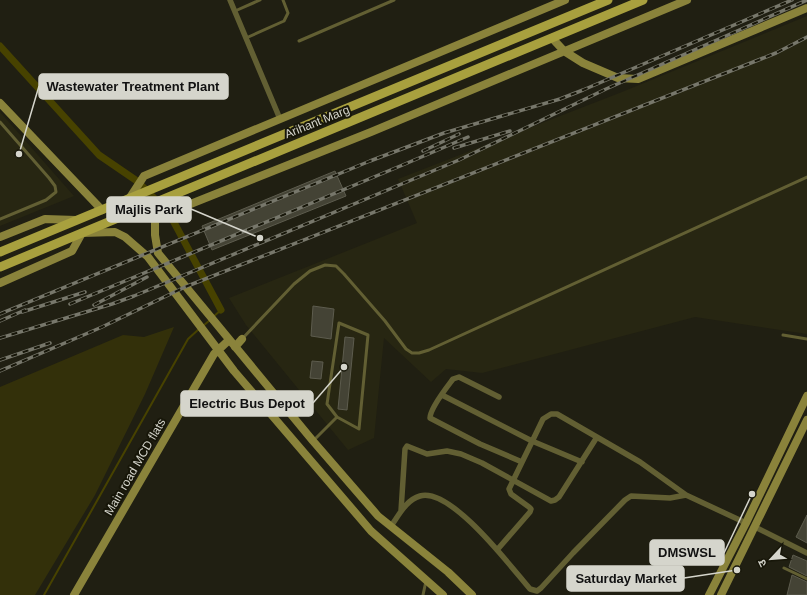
<svg xmlns="http://www.w3.org/2000/svg" width="807" height="595" font-family="Helvetica,'Noto Sans Devanagari',sans-serif">
	<rect width="100%" height="100%" fill="#201f12"/>
	<path fill="#272612" d="M807 16V334L695 317 482 373 446 369 431 382 384 338 374 438 348 450 246 325 229 298 417 223 398 179 622 92Z
		M0 112 74 196 0 226Z"/>
	<path fill="#33300a" d="M174 327 145 394 95 495 35 595H0V387L123 335 144 337Z"/>
	<g fill="none" stroke-linecap="round" stroke-linejoin="round">
		<path stroke="#474200" stroke-width="2" d="M213 317 221 310
			M203 326 210 320
			M44 595 188 339 199 329"/>
		<path stroke="#474200" stroke-width="7" d="M0 46 99 155 137 181 169 213 221 310"/>
	</g>
	<path fill="#444335" stroke="#5d5c4e" d="M335 171 346 196 212 250 202 226Z
		M313 306 334 309 331 339 311 336Z
		M345 337 354 338 347 410 338 409Z
		M312 361 323 362 321 379 310 378Z
		M807 515V543L796 537Z
		M793 555 807 561V576L789 567Z
		M792 575 807 582V595H787Z"/>
	<g fill="none" stroke-linecap="round" stroke-linejoin="round">
		<path stroke="#625f33" stroke-width="3" d="M235 11 260 0
			M246 38 284 21 288 13 283 0
			M299 41 394 0
			M0 122 49 178 55 186 56 192 46 200 0 219
			M783 335 807 339
			M242 339 294 284 310 271 325 265 336 266 344 274 385 321 406 349 412 353H419L429 350 807 177
			M313 441 337 417 327 404 339 323 368 335 359 429 337 417
			M784 568 807 579
			M423 595 426 581"/>
		<path stroke="#625f33" stroke-width="5.5" d="M230 0 280 119
			M442 395 532 441 582 462
			M499 397 459 377 453 379C447 387 430 408 430 418L480 444 522 462
			M401 511 405 449 407 446 427 454 447 451 461 454 482 463 551 501 555 500 559 497 597 437
			M391 526C399 515 406 500 420 496 451 487 511 567 530 589L537 591 541 588 573 553 625 500 631 496 670 498 686 495
			M755 527 807 553
			M497 550 530 512 531 509 529 507 511 494 509 489 543 419 551 414H557L640 462 686 495 746 523"/>
		<path stroke="#8a833b" stroke-width="8" d="M552 38 564 51 583 63 618 78 638 79 807 8
			M0 103 102 210
			M129 199 144 176 565 0
			M155 220 160 210 174 196
			M0 237 45 219 76 220
			M0 283 72 251 82 233 115 232 125 237 148 257 234 371 371 531 443 595
			M235 347 242 339
			M74 595 214 354 229 340
			M472 595 448 572 378 516 313 441 158 253 155 235V220L183 207 371 132 687 0
			M709 595 746 523 807 396
			M721 595 807 420"/>
		<path stroke="#a8a03e" stroke-width="9" d="M0 252 608 0
			M0 267 643 0"/>
		<defs>
			<path id="rail" d="M454 148 510 131
				M423 151 459 134
				M70 304 405 164 468 137
				M94 305 147 277
				M22 312 85 292
				M0 314 370 161 444 133 560 99 583 90 792 0
				M0 321 25 310
				M0 338 112 304 134 296 459 160 606 89 807 0
				M0 360 50 343
				M0 371 102 327 185 287 776 53 807 37"/>
		</defs>
		<use href="#rail" stroke="#77776b" stroke-width="3.5"/>
		<use href="#rail" stroke="#171609" stroke-width="2" stroke-dasharray="6" stroke-linecap="butt"/>
	</g>
	<g text-anchor="middle" dominant-baseline="central" stroke-width="4" stroke-linejoin="round" paint-order="stroke">
		<g font-size="12" fill="#d5d5cc" stroke="#171609">
			<text transform="translate(317 122) rotate(-22)">Arihant Marg</text>
			<text transform="translate(135 467) rotate(-60)">Main road MCD flats</text>
		</g>
	</g>
	<path fill="none" stroke="#d5d5cc" stroke-width="1.5" d="M19 154L39 86M260 238L191 209M344 367L313 403M752 494L724 553M737 570L684 578"/>
	<g fill="#d5d5cc" stroke="#171609" stroke-width="1.5">
		<circle cx="19" cy="154" r="4"/>
		<circle cx="260" cy="238" r="4"/>
		<circle cx="344" cy="367" r="4"/>
		<circle cx="752" cy="494" r="4"/>
		<circle cx="737" cy="570" r="4"/>
	</g>
	<g fill="#d5d5cc" stroke="#d5d5cc" stroke-width="1.5">
		<rect x="39" y="74" width="189" height="25" rx="4"/>
		<rect x="107" y="197" width="84" height="25" rx="4"/>
		<rect x="181" y="391" width="132" height="25" rx="4"/>
		<rect x="650" y="540" width="74" height="25" rx="4"/>
		<rect x="567" y="566" width="117" height="25" rx="4"/>
	</g>
	<g font-size="13" text-anchor="middle" font-weight="bold" fill="#111">
		<text x="133" y="91">Wastewater Treatment Plant</text>
		<text x="149" y="214">Majlis Park</text>
		<text x="247" y="408">Electric Bus Depot</text>
		<text x="687" y="557">DMSWSL</text>
		<text x="626" y="583">Saturday Market</text>
	</g>
	<g transform="translate(771 559) rotate(244)" stroke="#171609" stroke-width="3" paint-order="stroke">
	<path d="M0-3L7 15L0 10L-7 15Z" fill="#d5d5cc"/>
	<text y="-6" font-size="11" font-weight="bold" text-anchor="middle" fill="#d5d5cc">उ</text>
	</g>
</svg>
